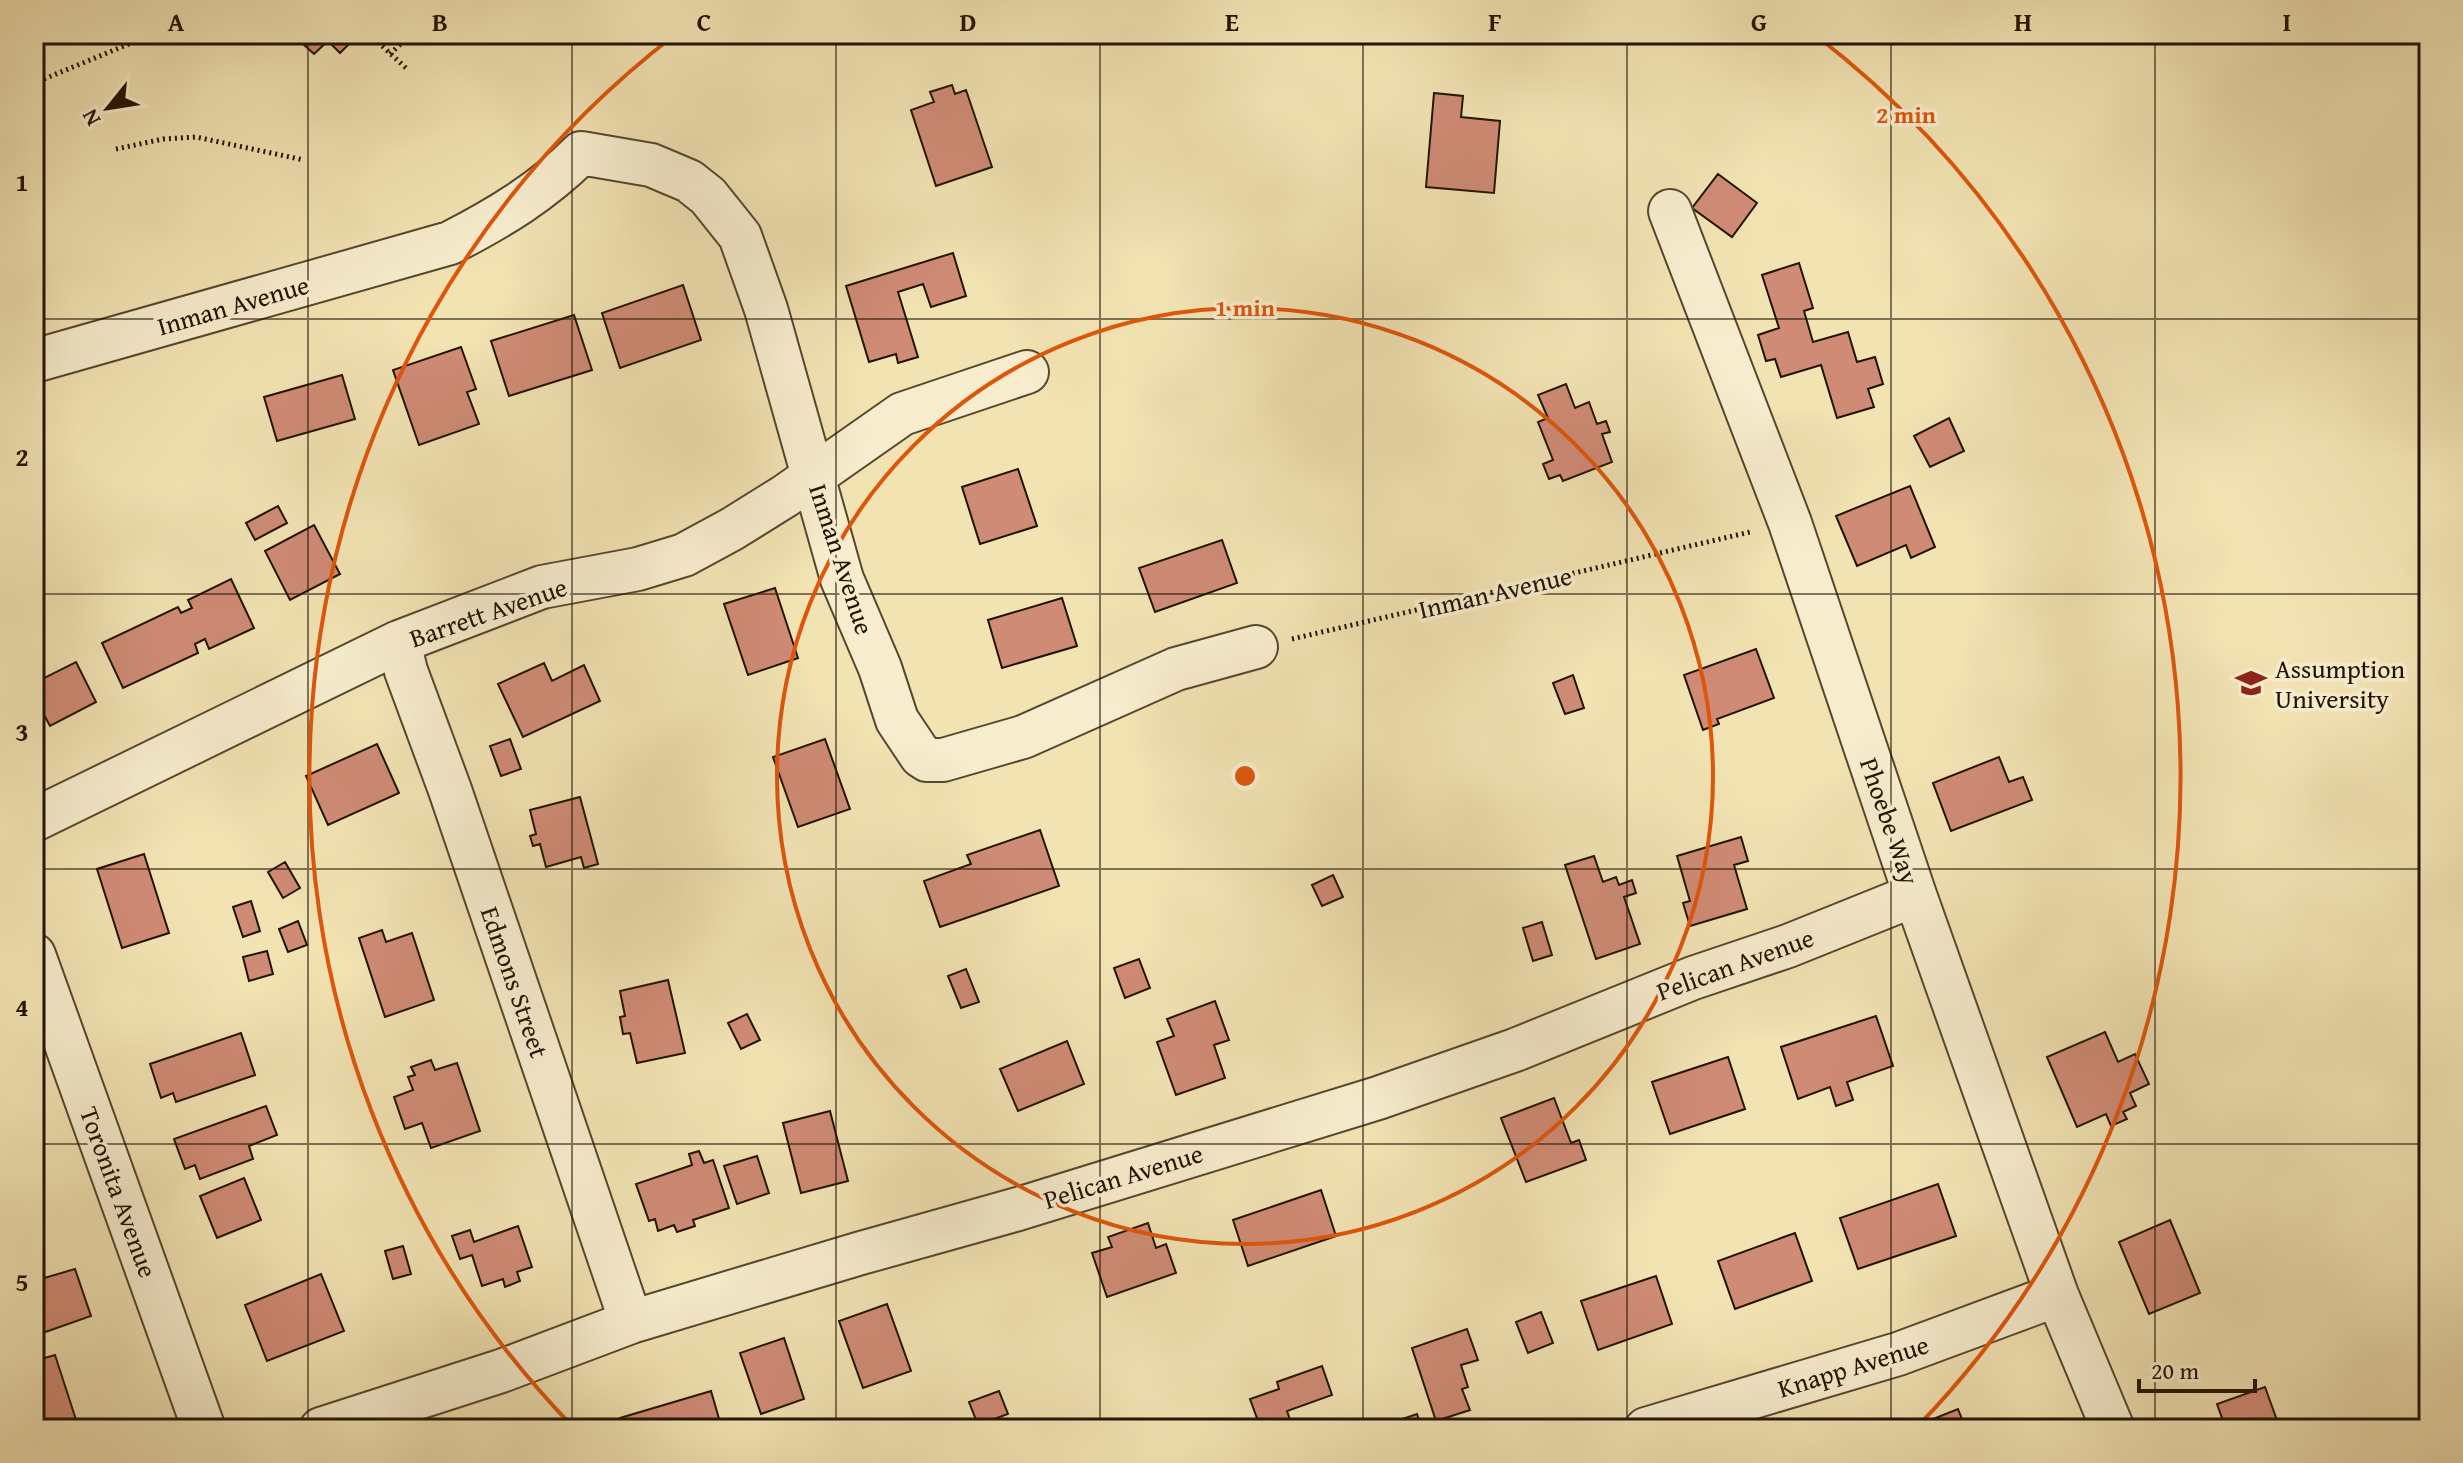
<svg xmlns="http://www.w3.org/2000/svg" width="2463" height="1463" font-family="'Gentium Book Plus',serif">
	<rect width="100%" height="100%" fill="#f2e3b3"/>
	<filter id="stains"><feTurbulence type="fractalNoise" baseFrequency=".0025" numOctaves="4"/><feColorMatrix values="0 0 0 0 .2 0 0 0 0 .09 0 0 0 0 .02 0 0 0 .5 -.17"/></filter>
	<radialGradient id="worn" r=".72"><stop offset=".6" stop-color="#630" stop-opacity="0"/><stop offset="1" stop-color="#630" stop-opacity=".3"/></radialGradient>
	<path fill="#d08b76" stroke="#211302" stroke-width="2" d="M292 34H359L340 53 328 41 314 54Z
		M952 85 955 94 966 90 992 167 936 186 911 110 934 102 930 92Z
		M1434 93 1463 96 1461 117 1500 121 1494 193 1426 187Z
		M1718 174 1757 203 1732 237 1692 208Z
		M953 253 966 296 931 307 923 284 898 292 918 357 898 363 896 354 869 362 846 286Z
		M1799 263 1813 308 1804 311 1813 342 1848 332 1857 362 1875 357 1883 384 1868 389 1874 407 1837 418 1821 365 1781 377 1775 359 1766 361 1758 335 1779 328 1762 275Z
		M683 285 701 340 620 368 602 313Z
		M574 315 592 370 509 396 491 341Z
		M461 347 476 389 467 392 479 424 419 445 393 370Z
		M342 375 355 419 277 441 264 397Z
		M1566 384 1575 408 1589 402 1597 424 1606 421 1610 432 1602 434 1612 462 1563 481 1560 475 1549 479 1543 464 1553 460 1538 422 1548 418 1538 395Z
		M1949 418 1964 451 1930 467 1914 436Z
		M1018 469 1037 526 980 544 962 487Z
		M1910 486 1935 547 1911 558 1906 545 1857 566 1836 516Z
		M278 506 287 523 255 540 246 523Z
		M314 525 340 574 290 600 265 551Z
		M1222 540 1237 583 1155 612 1139 568Z
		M231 579 254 628 209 649 205 639 195 644 198 653 123 688 102 643 178 607 181 613 192 608 188 600Z
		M775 588 798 658 748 675 724 604Z
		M1062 598 1077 646 1002 668 988 620Z
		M1756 649 1774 698 1717 719 1719 724 1703 730 1684 675Z
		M76 662 96 702 50 726 34 696V683Z
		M544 663 552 681 584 665 600 701 523 737 498 684Z
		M1573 675 1584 708 1565 714 1553 683Z
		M510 739 521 769 501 776 490 746Z
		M825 739 850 809 798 827 773 757Z
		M377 744 399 793 328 825 306 776Z
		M1999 757 2009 782 2023 777 2032 800 1951 831 1933 783Z
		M580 797 598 864 584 868 581 857 546 867 540 844 533 846 530 836 536 834 530 810Z
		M1040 830 1059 886 940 927 924 881 971 864 967 855Z
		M1741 837 1748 861 1734 865 1747 909 1690 926 1683 903 1690 901 1677 856Z
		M144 854 169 933 122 948 97 869Z
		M1594 856 1603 882 1616 877 1619 885 1632 880 1636 893 1624 897 1640 944 1596 959 1565 865Z
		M285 862 300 888 283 898 268 872Z
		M1333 875 1343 897 1322 906 1312 885Z
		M251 901 260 931 243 937 233 907Z
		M298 921 307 945 288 952 279 929Z
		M1542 922 1552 955 1533 961 1523 928Z
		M382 930 386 942 412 933 434 1000 385 1017 359 938Z
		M267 951 273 974 249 981 243 957Z
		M1139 959 1150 988 1125 998 1114 968Z
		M966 969 979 1002 961 1008 948 976Z
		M668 980 685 1053 637 1063 630 1033 623 1034 620 1017 625 1016 620 991Z
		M1215 1001 1229 1040 1214 1045 1225 1078 1176 1095 1157 1042 1174 1036 1167 1019Z
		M747 1014 760 1040 741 1049 728 1023Z
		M1876 1016 1893 1066 1847 1082 1853 1100 1836 1106 1830 1087 1798 1099 1781 1047Z
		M2105 1032 2118 1062 2135 1054 2149 1084 2130 1093 2136 1106 2123 1112 2127 1119 2111 1126 2106 1114 2077 1127 2047 1057Z
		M241 1033 255 1075 176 1102 173 1093 161 1098 150 1064Z
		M1067 1041 1084 1084 1018 1111 1000 1069Z
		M1728 1057 1745 1109 1670 1134 1652 1082Z
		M431 1060 435 1070 457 1063 480 1131 431 1148 422 1123 405 1129 394 1097 413 1090 408 1077 415 1075 411 1067Z
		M1554 1098 1571 1143 1579 1140 1586 1160 1526 1182 1501 1118Z
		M266 1106 277 1135 249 1146 253 1159 200 1179 195 1165 185 1169 174 1139Z
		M830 1111 848 1181 801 1193 783 1123Z
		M36 1123 42 1144 34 1146V1124Z
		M699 1151 704 1163 713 1160 729 1208 693 1220 695 1226 677 1232 674 1225 658 1231 655 1219 649 1221 636 1184 692 1165 689 1154Z
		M757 1156 769 1193 737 1204 724 1166Z
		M244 1178 261 1220 217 1238 200 1196Z
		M1938 1184 1956 1236 1858 1269 1840 1218Z
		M1321 1190 1336 1236 1248 1266 1233 1220Z
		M2170 1220 2200 1293 2149 1314 2119 1242Z
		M1148 1223 1156 1248 1166 1244 1176 1273 1107 1297 1092 1253 1112 1247 1108 1237Z
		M518 1226 532 1267 517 1272 520 1281 505 1287 503 1279 482 1286 472 1255 460 1259 452 1236 470 1230 474 1242Z
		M1795 1233 1812 1281 1735 1309 1718 1261Z
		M403 1246 411 1274 393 1279 385 1251Z
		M75 1269 91 1316 34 1336V1281Z
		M321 1274 344 1331 267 1361 245 1305Z
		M1656 1276 1672 1324 1598 1350 1581 1301Z
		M887 1304 911 1371 863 1388 839 1321Z
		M1541 1312 1553 1343 1528 1353 1516 1322Z
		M1467 1329 1478 1360 1461 1365 1468 1387 1462 1389 1470 1410 1436 1421 1412 1348Z
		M784 1338 804 1399 761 1414 740 1353Z
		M55 1355 79 1429H34V1361Z
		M1322 1366 1332 1395 1287 1411 1293 1428 1261 1429 1250 1399 1279 1389 1277 1382Z
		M2265 1387 2278 1423 2272 1426 2273 1429H2226L2217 1404Z
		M711 1391 722 1429H624L620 1418Z
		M999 1391 1008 1414 978 1425 969 1402Z
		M1958 1409 1966 1429H1920L1918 1425Z
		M1417 1414 1422 1429H1403L1399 1420Z
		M1178 1420 1182 1429H1159Z"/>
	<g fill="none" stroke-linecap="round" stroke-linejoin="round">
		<defs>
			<path id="minor" d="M1670 211 1790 523 1915 895 2057 1295 2113 1429
				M34 361 450 243C499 218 542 192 581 153L651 165 689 181 708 196 740 236 766 309 842 579 880 668 897 720 921 756 927 760H943L1023 737 1176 669 1256 647
				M399 642 406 671 450 790 631 1322
				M34 820 399 642 542 587 638 569 684 555 732 529 785 496 902 414 1027 372
				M34 955 204 1429
				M321 1429 501 1371 631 1322 861 1253 1018 1209 1378 1098 1515 1050 1693 978 1788 946 1915 895
				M1646 1429 1898 1354 2057 1295"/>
		</defs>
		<use href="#minor" stroke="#55472e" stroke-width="46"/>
		<path stroke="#211302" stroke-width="5" stroke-dasharray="2 4" stroke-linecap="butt" d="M369 34 406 68
			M390 54 411 34
			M44 79 153 34
			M116 149 163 139 196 137 304 160
			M1292 639 1750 532"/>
		<use href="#minor" stroke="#f7edce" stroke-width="42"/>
	</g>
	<path fill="none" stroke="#211302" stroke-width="2" stroke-opacity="0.55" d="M308 34V1429M572 34V1429M836 34V1429M1100 34V1429M1363 34V1429M1627 34V1429M1891 34V1429M2155 34V1429M34 319H2429M34 594H2429M34 869H2429M34 1144H2429"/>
	<g fill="none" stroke="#de560c" stroke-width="4">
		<circle cx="1245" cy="776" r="468"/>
		<path d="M572 1426A935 935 0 0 1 676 34M1814 34A935 935 0 0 1 1918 1426"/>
	</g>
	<defs>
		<symbol id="university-bare" viewBox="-9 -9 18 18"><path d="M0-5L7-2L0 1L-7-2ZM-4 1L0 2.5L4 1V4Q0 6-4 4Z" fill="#8f2418" stroke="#f7edce" stroke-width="2.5" paint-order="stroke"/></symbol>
	</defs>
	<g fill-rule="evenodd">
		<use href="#university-bare" x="2229" y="661" width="44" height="44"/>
	</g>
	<g text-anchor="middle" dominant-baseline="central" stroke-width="7" stroke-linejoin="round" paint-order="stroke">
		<g font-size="26" fill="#211302" stroke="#f7edce">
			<text transform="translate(233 305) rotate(-16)">Inman Avenue</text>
			<text transform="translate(842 559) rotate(72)">Inman Avenue</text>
			<text transform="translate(1495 592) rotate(-13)">Inman Avenue</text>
			<text transform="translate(488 612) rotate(-19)">Barrett Avenue</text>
			<text transform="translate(1890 821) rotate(71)">Phoebe Way</text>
			<text transform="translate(1735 964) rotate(-20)">Pelican Avenue</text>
			<text transform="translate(515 982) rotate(71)">Edmons Street</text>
			<text transform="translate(1123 1176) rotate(-17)">Pelican Avenue</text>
			<text transform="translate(119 1192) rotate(70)">Toronita Avenue</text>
			<text transform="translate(1853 1366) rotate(-17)">Knapp Avenue</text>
		</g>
		<g font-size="26" fill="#211302" stroke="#f7edce" text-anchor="start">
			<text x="2275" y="668">Assumption<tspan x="2275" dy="30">University</tspan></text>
		</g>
	</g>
	<circle cx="1245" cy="776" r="12" fill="#de560c" stroke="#f7edce" stroke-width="4"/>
	<g font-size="24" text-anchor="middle" font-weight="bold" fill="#de560c" stroke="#f7edce" stroke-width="7" stroke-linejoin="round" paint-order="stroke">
		<text x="1906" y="123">2 min</text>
		<text x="1245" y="316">1 min</text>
	</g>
	<rect width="2463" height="1463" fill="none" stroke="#f2e3b3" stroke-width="88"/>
	<g transform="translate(108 108) rotate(240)" stroke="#f7edce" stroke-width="6" paint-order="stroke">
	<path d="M0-6L14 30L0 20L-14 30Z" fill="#211302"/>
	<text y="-12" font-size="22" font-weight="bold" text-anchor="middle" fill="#211302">N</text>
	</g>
	<path d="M2139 1379v12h116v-12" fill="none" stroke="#211302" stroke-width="4"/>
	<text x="2151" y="1379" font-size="24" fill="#211302" stroke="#f7edce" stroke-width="6" paint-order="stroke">20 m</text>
	<rect x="44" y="44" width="2375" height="1375" fill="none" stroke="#211302" stroke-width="3"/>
	<g font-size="26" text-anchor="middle" font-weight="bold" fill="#211302">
		<text x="176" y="31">A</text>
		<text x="440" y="31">B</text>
		<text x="704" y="31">C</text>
		<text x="968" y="31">D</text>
		<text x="1232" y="31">E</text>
		<text x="1495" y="31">F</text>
		<text x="1759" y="31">G</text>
		<text x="2023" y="31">H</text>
		<text x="2287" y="31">I</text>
		<text x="22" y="191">1</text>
		<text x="22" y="466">2</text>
		<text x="22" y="741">3</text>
		<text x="22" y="1016">4</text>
		<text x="22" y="1291">5</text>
	</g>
	<rect width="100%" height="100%" filter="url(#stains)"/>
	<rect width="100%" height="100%" fill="url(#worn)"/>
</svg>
